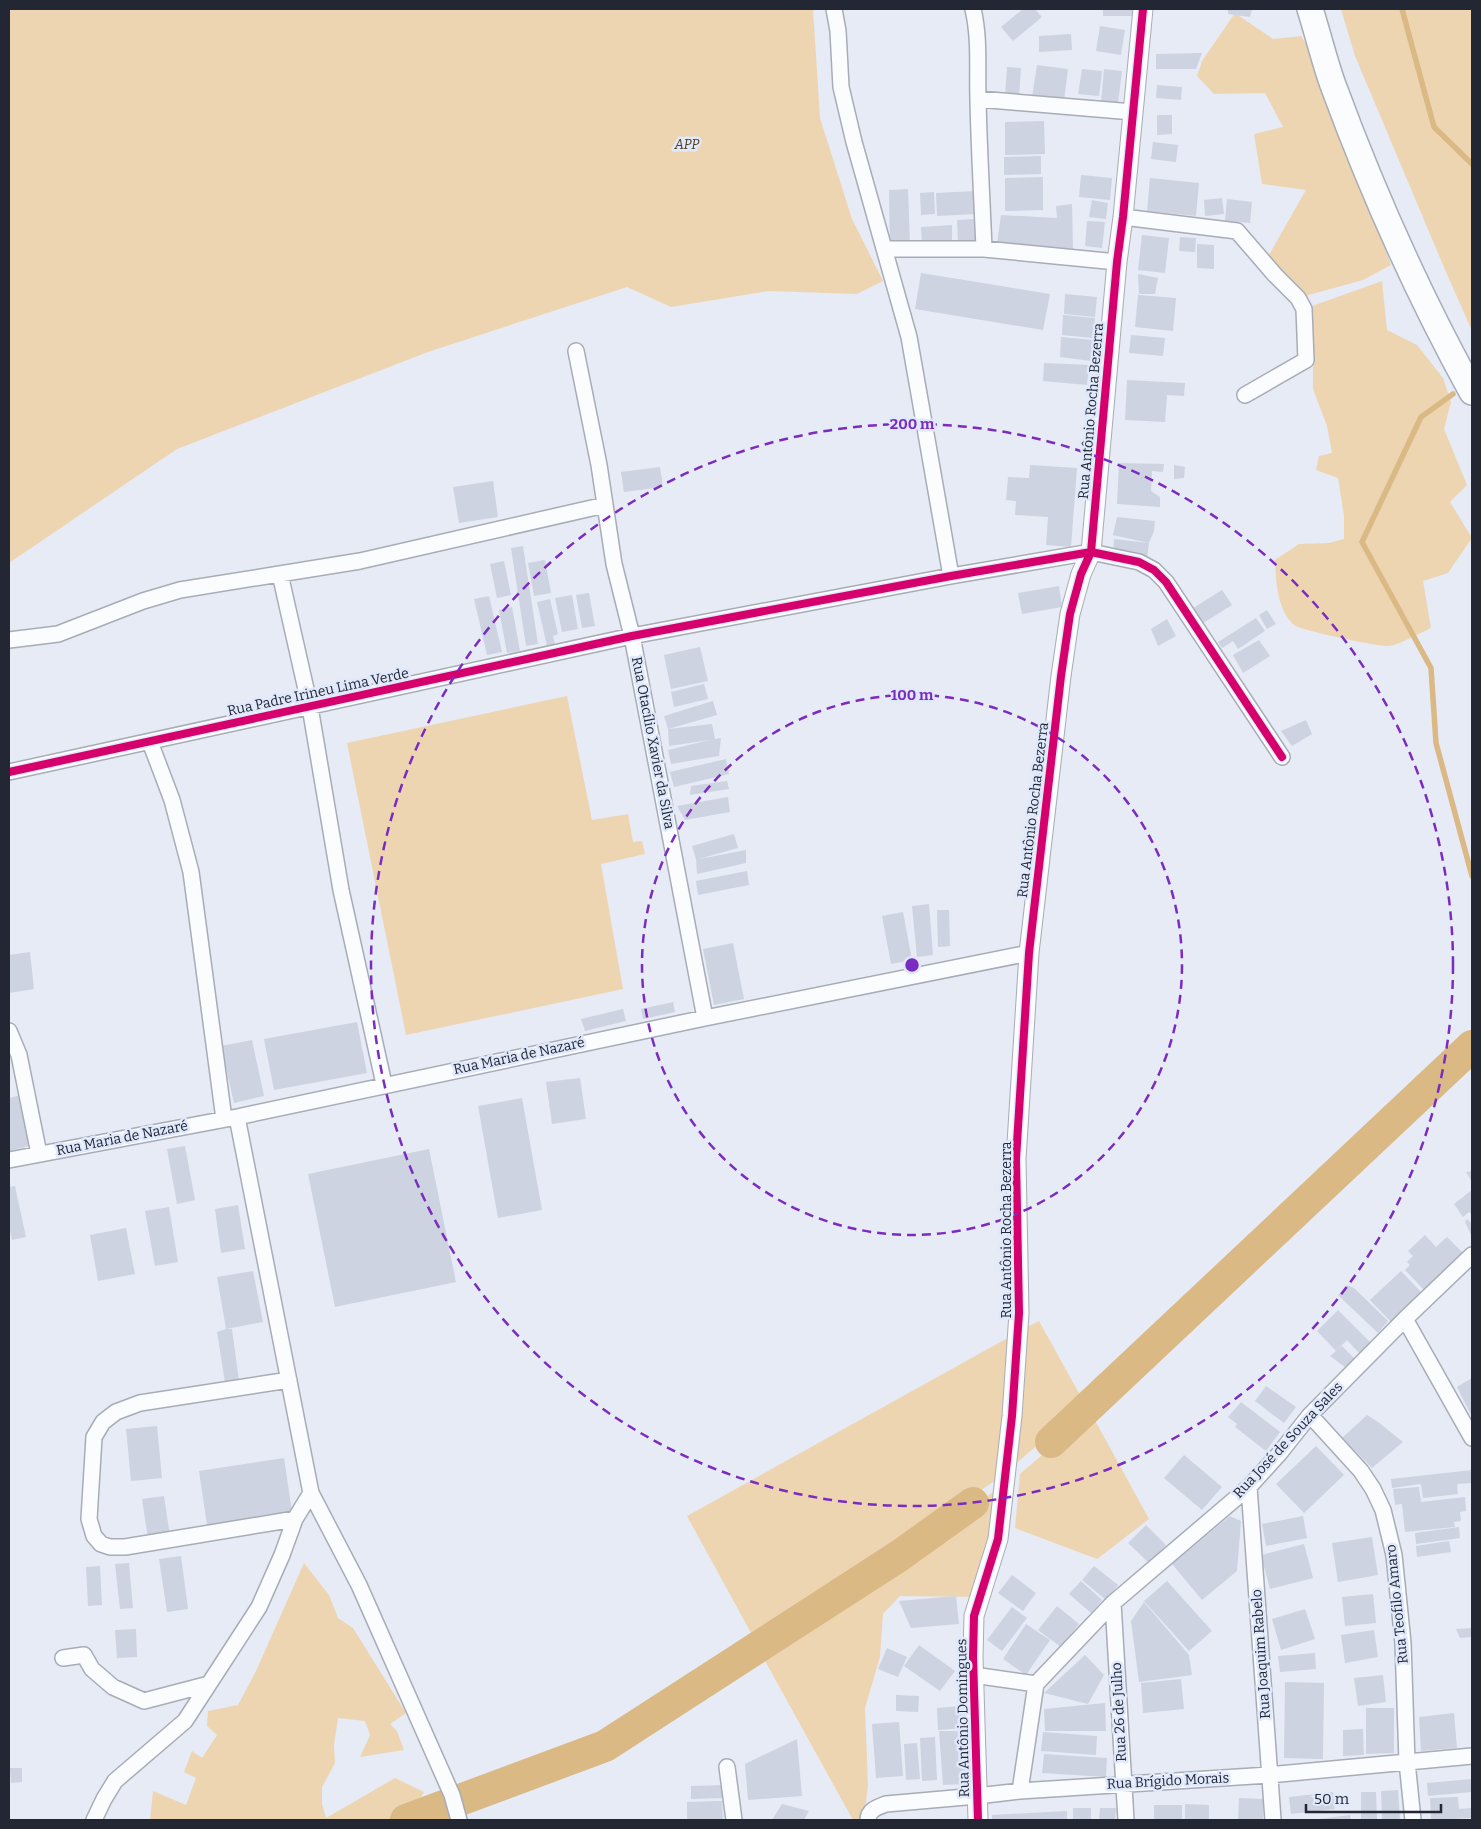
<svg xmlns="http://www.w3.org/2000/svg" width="1481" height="1829" font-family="Bitter,serif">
	<rect width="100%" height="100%" fill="#e6ebf6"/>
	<path fill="#eed5b1" d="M9 9H813L820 118 852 219 883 281 857 294 769 291 671 307 627 287 428 352 177 449 9 563Z
		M1341 9H1472V331L1443 265 1355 56Z
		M1235 13 1273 39 1301 36 1335 90 1356 171 1391 265 1363 280 1298 298 1266 260 1306 190 1262 184 1254 134 1283 127 1265 93 1214 94 1197 76 1202 61Z
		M1382 281 1387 330 1417 345 1443 378 1451 402 1444 429 1467 485 1450 502 1472 538 1448 573 1423 581 1431 628C1422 632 1397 646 1388 646 1380 647 1299 630 1294 625 1277 609 1276 582 1275 560L1299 544 1329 543 1344 539V516L1338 478 1316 470 1319 456 1332 453 1327 426 1313 389V361L1304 309Z
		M567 696 592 820 628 814 633 842 642 841 645 854 601 864 623 989 406 1035 347 743Z
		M1039 1321 1085 1404 1012 1467 1023 1329Z
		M1013 1335 1002 1476 756 1642 687 1516Z
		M1091 1413 1149 1519 1097 1559 1015 1528 1020 1474Z
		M999 1488 976 1597 900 1596 883 1614 880 1657 865 1708 868 1785 864 1820H853L760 1652Z
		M304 1563 329 1595 338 1618 353 1628 406 1713 390 1724 397 1731 404 1750 360 1757 370 1735 365 1721 338 1718 334 1745 335 1763 322 1787V1804L326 1818 395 1778 424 1792 407 1820H150L153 1791 186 1805 196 1778 184 1772 192 1751 202 1758 217 1735 207 1726 208 1711 238 1705 256 1671Z"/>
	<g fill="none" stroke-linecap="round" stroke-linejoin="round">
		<path stroke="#dab985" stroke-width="5.5" d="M1402 9 1434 127 1472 164
			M1453 394 1421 417 1362 542 1431 668 1436 743 1472 876"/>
		<path stroke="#dab985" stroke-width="32" d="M1051 1442 1472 1046
			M406 1820 605 1746 899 1556 973 1503"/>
	</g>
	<path fill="#cdd3e1" d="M1023 9H1035L1042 17 1013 41 1001 27Z
		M1103 9H1132V16H1103Z
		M1228 9H1252L1250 17 1228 14Z
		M1100 26 1125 30 1121 55 1096 51Z
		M1071 34 1072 50 1039 52V36Z
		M1202 53 1196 69H1156V54Z
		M1037 65 1068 69 1064 101 1032 97Z
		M1007 67 1021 68 1019 97 1005 96Z
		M1082 69 1102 71 1099 96 1078 94Z
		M1104 69 1122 71 1118 103 1101 102Z
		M1157 85 1182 87 1181 100 1156 98Z
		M1157 115H1172V134L1157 135Z
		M1044 121 1045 154 1005 155V122Z
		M1153 142 1178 145 1176 162 1151 159Z
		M1041 156V174L1004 175V157Z
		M1081 175 1112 178 1110 200 1079 197Z
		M1043 177V210L1005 211V178Z
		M1150 178 1199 183 1196 216 1147 211Z
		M908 189 910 246H890L889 190Z
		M975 191 976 214 937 216 936 193Z
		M934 192 935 214 921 215 920 193Z
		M1222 198 1224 214 1205 216 1204 200Z
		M1227 199 1252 202 1250 223 1225 221Z
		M1092 200 1108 203 1106 219 1089 217Z
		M1072 204 1073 249 1057 250 997 243 1001 215 1057 218 1056 206Z
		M974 219 975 241 958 243 957 220Z
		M1087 221 1105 222 1102 248 1085 246Z
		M952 225V242L922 244 921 227Z
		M1142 235 1169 238 1165 273 1138 270Z
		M1180 237 1196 238 1195 252 1179 251Z
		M1197 244 1214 245V269L1197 268Z
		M921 273 1050 294 1043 330 915 309Z
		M1138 274 1158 278 1155 294H1139Z
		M1065 294 1097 297 1095 317 1064 314Z
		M1138 295 1176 298 1173 331 1135 327Z
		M1063 315 1095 318 1093 338 1062 335Z
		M1131 335 1165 338 1163 356 1129 353Z
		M1061 337 1093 340 1091 361 1060 357Z
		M1044 363 1089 365 1087 385 1043 381Z
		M1127 380 1185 383 1184 396 1167 395 1165 422 1125 420Z
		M1119 463 1164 464 1163 472 1152 471 1151 491 1160 497V507L1117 504Z
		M1030 465 1077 468 1071 547 1046 545 1048 517 1015 515 1016 501 1006 500 1008 477 1029 478Z
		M1174 465 1185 467 1184 478 1174 479Z
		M660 467 663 487 624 492 621 472Z
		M493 481 498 517 459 523 453 487Z
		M1117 517 1155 521 1154 531 1149 543 1113 535Z
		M1114 539 1149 543 1147 559 1113 555Z
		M523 546 538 644 526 646 511 548Z
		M545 560 551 593 534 596 528 563Z
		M504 561 511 595 497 598 490 564Z
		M1059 586 1062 607 1022 614 1018 593Z
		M1222 590 1232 605 1200 625 1190 610Z
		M589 593 595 626 582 628 576 595Z
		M572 595 578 629 562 632 555 598Z
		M489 596 502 652 487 655 474 599Z
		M550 599 558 634 553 636 555 645 547 646 537 602Z
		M512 607 520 651 507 653 499 610Z
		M1267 610 1276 624 1267 629 1259 615Z
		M1256 618 1265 631 1238 649 1233 641 1222 648 1218 642Z
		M1167 619 1176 636 1158 646 1151 629Z
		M1259 640 1270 656 1243 673 1233 655Z
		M700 647 708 681 671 689 664 655Z
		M704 684 708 699 674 707 671 692Z
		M713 701 717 715 668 729 712 724 715 739 721 738 719 756 671 764 668 750 710 740 669 746 668 729 664 716Z
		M1306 720 1312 734 1292 746 1281 731Z
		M726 759 729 774 674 787 670 772Z
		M727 781 729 789 690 795 691 786Z
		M728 797 730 812 685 820 677 806Z
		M734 834 738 848 699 859 746 850V863L697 874 696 859 692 846Z
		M747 871 749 885 698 895 696 881Z
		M929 904 933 955 917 957 912 906Z
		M937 910H949L950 946 938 947Z
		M903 912 912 960 891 964 882 916Z
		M733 943 744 999 714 1005 703 949Z
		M30 952 34 989 9 993V955Z
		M673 1002 675 1012 643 1019 641 1009Z
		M623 1009 626 1021 585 1031 581 1019Z
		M357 1022 367 1073 274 1090 264 1039Z
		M252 1040 264 1096 234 1103 221 1046Z
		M580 1078 586 1119 552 1124 546 1082Z
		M21 1095 33 1145 9 1151V1098Z
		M522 1098 542 1210 498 1218 478 1106Z
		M185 1146 195 1200 177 1204 167 1149Z
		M429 1149 456 1282 335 1307 308 1174Z
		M1472 1171V1182L1466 1172Z
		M15 1186 26 1237 12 1240 9 1226V1187Z
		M1472 1190V1215L1469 1212 1463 1217 1454 1204Z
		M238 1205 245 1249 221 1253 215 1209Z
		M169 1207 178 1262 155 1266 145 1211Z
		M1467 1219 1472 1224V1237L1465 1222Z
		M126 1228 135 1274 98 1281 90 1235Z
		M1425 1235 1436 1247 1447 1237 1463 1253 1424 1290 1405 1270 1410 1265 1407 1262 1413 1256 1408 1251Z
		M253 1271 263 1322 226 1329 217 1277Z
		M1401 1271 1422 1293 1392 1323 1370 1300Z
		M1347 1285 1354 1288 1388 1321 1378 1333 1338 1295Z
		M1338 1310 1371 1343 1360 1354 1347 1340 1336 1351 1317 1331Z
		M226 1329H232L239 1381 225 1383 217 1332Z
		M1342 1346 1355 1359 1345 1367 1330 1356Z
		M1472 1378V1417L1457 1387Z
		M1266 1386 1296 1407 1284 1423 1255 1401Z
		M1241 1402 1280 1432 1266 1451 1235 1427 1237 1424 1228 1417Z
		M1367 1415 1378 1422 1403 1442 1372 1468 1342 1438Z
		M157 1426 162 1478 131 1481 126 1429Z
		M1316 1446 1344 1475 1304 1513 1276 1484Z
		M1184 1455 1222 1487 1202 1510 1164 1478Z
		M284 1458 292 1512 207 1525 199 1471Z
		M1472 1470V1483L1457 1484 1458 1494 1423 1498 1421 1484 1392 1488 1391 1479Z
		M1419 1487 1421 1502 1465 1497 1466 1511 1460 1512 1461 1521 1454 1522 1455 1527 1405 1532 1402 1504 1395 1505 1393 1489Z
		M164 1496 170 1536 148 1539 142 1499Z
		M1230 1516 1241 1521 1237 1571 1202 1600 1172 1564Z
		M1303 1516 1307 1538 1266 1546 1262 1524Z
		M1146 1525 1166 1545 1149 1563 1128 1543Z
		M1459 1527 1460 1538 1416 1544 1415 1533Z
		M1372 1537 1378 1575 1338 1582 1332 1543Z
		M1449 1541 1451 1552 1417 1557 1416 1546Z
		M1304 1544 1313 1578 1270 1589 1261 1555Z
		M181 1556 188 1609 167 1612 159 1559Z
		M129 1563 133 1608 120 1609 115 1564Z
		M100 1566 102 1605 88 1606 86 1567Z
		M1094 1566 1118 1585 1106 1600 1082 1580Z
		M1012 1575 1036 1593 1023 1611 998 1593Z
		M1081 1581 1102 1600 1091 1613 1069 1594Z
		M1167 1581 1212 1631 1189 1651 1144 1601Z
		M1373 1594 1376 1623 1345 1626 1342 1597Z
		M956 1596 959 1624 911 1628 899 1601Z
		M1144 1602 1189 1655 1192 1675 1139 1682 1131 1621Z
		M1057 1606 1079 1624 1061 1647 1038 1630Z
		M1012 1607 1027 1618 1002 1651 987 1640Z
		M1305 1609 1315 1639 1281 1650 1272 1619Z
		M1026 1624 1050 1640 1026 1675 1003 1659Z
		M1472 1628V1637L1460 1638 1456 1629Z
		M136 1629 137 1657 117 1658 115 1630Z
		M1374 1630 1378 1657 1345 1663 1341 1635Z
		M919 1645 955 1671 940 1691 904 1666Z
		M887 1648 907 1657 898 1677 878 1669Z
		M1315 1653 1316 1669 1280 1672 1278 1656Z
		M1085 1655 1104 1675 1088 1704 1044 1693Z
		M1383 1675 1386 1702 1358 1706 1354 1678Z
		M1181 1679 1184 1709 1143 1713 1141 1683Z
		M1285 1682 1324 1683 1323 1759 1284 1758Z
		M896 1695 919 1696 918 1712 896 1711Z
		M1105 1703 1106 1731H1045L1044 1709Z
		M962 1706 964 1728 938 1730 937 1708Z
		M1366 1708H1394V1753L1366 1754Z
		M1454 1713 1457 1748 1421 1751 1419 1717Z
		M899 1722 903 1776 876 1778 872 1724Z
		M1363 1729 1364 1755 1343 1756V1730Z
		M939 1731H966V1784L943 1785Z
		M1043 1732 1097 1736 1096 1755 1041 1751Z
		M935 1737 937 1780 922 1781 920 1738Z
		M797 1739 802 1796 748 1800 745 1764Z
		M917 1743 920 1779 906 1780 904 1744Z
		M1044 1754 1107 1758 1106 1777 1042 1773Z
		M10 1768H22V1782L11 1783Z
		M1472 1779V1792L1428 1796 1427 1783Z
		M725 1785V1798L691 1799V1786Z
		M1398 1790 1400 1820H1382L1381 1791Z
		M1333 1792 1335 1809 1291 1814 1289 1797Z
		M1361 1792H1376L1377 1820H1361Z
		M1458 1797 1459 1809 1472 1808V1818L1431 1820 1430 1798Z
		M1239 1798 1263 1799V1820H1238Z
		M722 1801 723 1820H687V1802Z
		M782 1804 809 1811 804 1820H772Z
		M1185 1804 1209 1805V1820H1185Z
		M1154 1805H1182V1820H1154Z
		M1073 1808H1091V1820H1073Z
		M1100 1808H1116L1115 1820H1099Z
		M1067 1811V1820H992V1815Z
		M1350 1815 1351 1820H1320L1319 1819Z"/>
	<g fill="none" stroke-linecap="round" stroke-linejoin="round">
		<defs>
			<path id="minor" d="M834 9 838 31 841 87 854 142 909 337 951 576
				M973 9C980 39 977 69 978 100 979 149 982 199 984 249
				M978 99 1133 112
				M1123 217 1237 231 1275 275 1298 298 1304 309 1306 360 1245 395
				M884 249H984L1117 262
				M576 351 599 465 614 564 632 636 705 1018
				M280 574 310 707 341 890 384 1084
				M9 640 58 634 143 601 180 590 360 561 605 505
				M150 742 172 800 191 872 224 1119
				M9 772 632 636 951 576 1091 552 1139 562 1154 570 1166 582 1282 757
				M9 1031 19 1055 39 1154
				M9 1160 237 1117 705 1018 1029 953
				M1405 1319 1472 1438
				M289 1380 140 1403 116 1412 103 1422 94 1437 89 1519 94 1536 101 1544 110 1547H125L295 1519
				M1310 1415 1361 1471 1373 1489 1383 1510 1394 1555 1403 1643 1407 1762 1413 1820
				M1249 1487 1273 1820
				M311 1493 359 1585 452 1795 459 1820
				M1113 1603 1126 1820
				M63 1658 84 1655 92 1669 113 1687 144 1701 209 1684
				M973 1675 1036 1684
				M1036 1684 1113 1603 1249 1487 1279 1454 1310 1415 1405 1319 1472 1255
				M727 1767 734 1820
				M1020 1791 1036 1684
				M94 1820 104 1799 115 1781 185 1721 259 1607 282 1555 295 1519 311 1493 237 1117
				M868 1820C868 1810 878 1807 886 1804L977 1796 1020 1791 1269 1775 1472 1756"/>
			<path id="tertiary" d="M978 1820 973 1657 974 1616 998 1539 1012 1416 1019 1313 1016 1159 1029 953 1061 676 1070 614 1081 574 1091 552 1117 262 1123 217 1143 9"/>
			<path id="trunk" d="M1310 9C1318 34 1324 60 1333 85 1372 191 1418 294 1472 392"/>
		</defs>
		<use href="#minor" stroke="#a7acb7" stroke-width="18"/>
		<use href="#tertiary" stroke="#a7acb7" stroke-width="21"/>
		<use href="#trunk" stroke="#a7acb7" stroke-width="28"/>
		<use href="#minor" stroke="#fbfcfe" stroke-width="15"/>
		<use href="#tertiary" stroke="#fbfcfe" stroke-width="19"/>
		<use href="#trunk" stroke="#fbfcfe" stroke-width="25"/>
		<defs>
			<path id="cycleway" d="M9 772 632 636 951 576 1091 552 1139 562 1154 570 1166 582 1282 757
				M978 1820 973 1657 974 1616 998 1539 1012 1416 1019 1313 1016 1159 1029 953 1061 676 1070 614 1081 574 1091 552 1117 262 1123 217 1143 9"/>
		</defs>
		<use href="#cycleway" stroke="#e0e9fc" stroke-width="11"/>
		<use href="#cycleway" stroke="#d6006c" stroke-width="8"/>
	</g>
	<g fill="none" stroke="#7b2cbf" stroke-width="2.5" stroke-dasharray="9 6">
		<circle cx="912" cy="965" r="270"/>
		<circle cx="912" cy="965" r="541"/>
	</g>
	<g text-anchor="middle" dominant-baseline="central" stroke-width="5" stroke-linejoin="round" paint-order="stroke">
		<g font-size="14" font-style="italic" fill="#533e1c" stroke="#e0e9fc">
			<text x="687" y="144">APP</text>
		</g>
		<g font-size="14" fill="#222733" stroke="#e0e9fc">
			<text transform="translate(1091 411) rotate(-85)">Rua Antônio Rocha Bezerra</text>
			<text transform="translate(318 692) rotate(-12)">Rua Padre Irineu Lima Verde</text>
			<text transform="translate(653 743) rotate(79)">Rua Otacílio Xavier da Silva</text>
			<text transform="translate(1033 810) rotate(-83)">Rua Antônio Rocha Bezerra</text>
			<text transform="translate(519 1056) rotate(-12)">Rua Maria de Nazaré</text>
			<text transform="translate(122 1138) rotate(-11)">Rua Maria de Nazaré</text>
			<text transform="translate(1006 1230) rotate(-90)">Rua Antônio Rocha Bezerra</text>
			<text transform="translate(1288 1440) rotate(-47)">Rua José de Souza Sales</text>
			<text transform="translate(1397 1604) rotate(-96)">Rua Teofilo Amaro</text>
			<text transform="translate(1261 1654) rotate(-94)">Rua Joaquim Rabelo</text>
			<text transform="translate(1119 1712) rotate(-93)">Rua 26 de Julho</text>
			<text transform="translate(963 1718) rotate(-91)">Rua Antônio Domingues</text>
			<text transform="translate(1168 1781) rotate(-3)">Rua Brígido Morais</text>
		</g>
	</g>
	<circle cx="912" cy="965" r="8" fill="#7b2cbf" stroke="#e0e9fc" stroke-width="2.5"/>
	<g font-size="15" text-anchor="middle" font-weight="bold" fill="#7b2cbf" stroke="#e0e9fc" stroke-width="5" stroke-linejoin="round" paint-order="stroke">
		<text x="912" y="429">200 m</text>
		<text x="912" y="700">100 m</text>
	</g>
	<rect width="1481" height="1829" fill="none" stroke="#222733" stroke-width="20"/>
	<path d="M1306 1804v8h135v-8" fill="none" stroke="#222733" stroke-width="2.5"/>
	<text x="1314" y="1804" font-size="15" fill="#222733" stroke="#e0e9fc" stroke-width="4" paint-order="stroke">50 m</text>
</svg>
